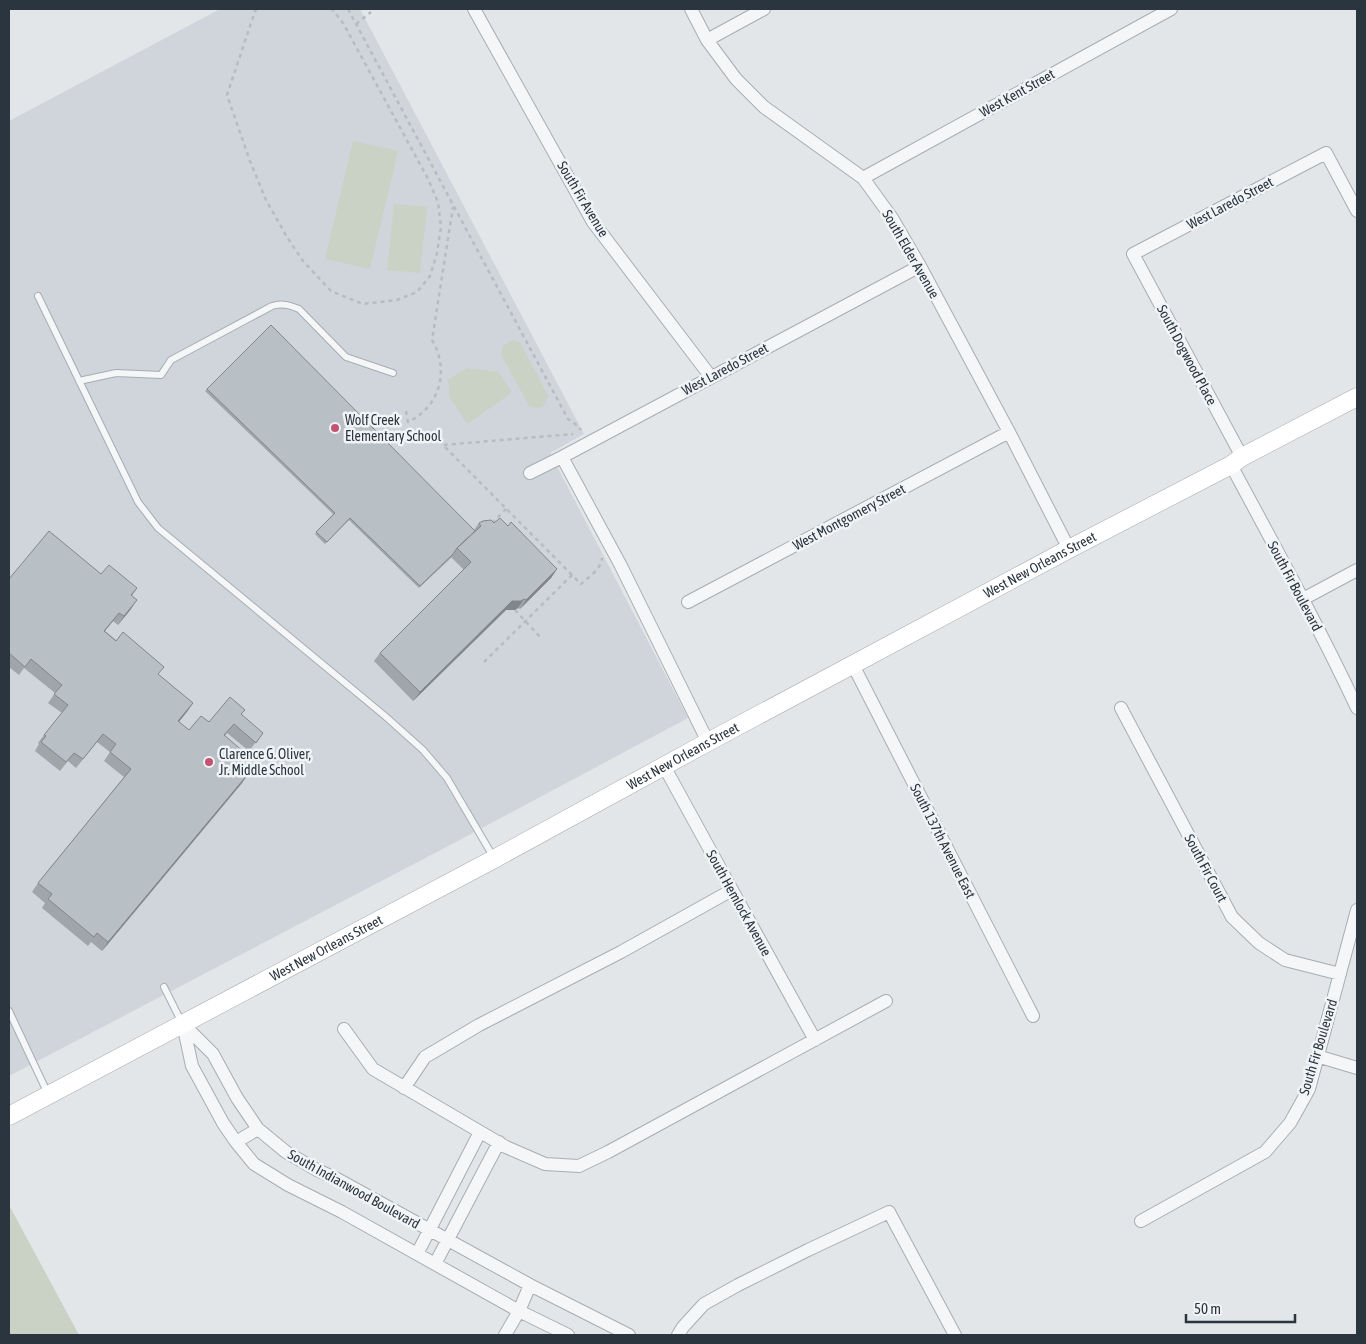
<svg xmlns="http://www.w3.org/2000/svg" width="1366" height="1344" font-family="'Asap Condensed',sans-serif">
	<rect width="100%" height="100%" fill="#e2e6e9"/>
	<path fill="#d0d5db" d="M220 9H360L584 434 550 453 688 718 454 843 9 1076V121Z"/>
	<path fill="#c9d2c4" d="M353 141 398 151 370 269 325 259Z
		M394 204 427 207 420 273 387 270Z
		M513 340 520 342 548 396C543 409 543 409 529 406L501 354 503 346Z
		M467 368 499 372 511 391 510 394 469 423 466 422 449 396V385L448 383V380Z
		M9 1205 79 1335H9Z"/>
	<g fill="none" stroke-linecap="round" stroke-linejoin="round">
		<defs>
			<path id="lane" d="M38 296 138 502 158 528 385 716 423 750 447 778 494 858
				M79 381 116 373 161 375 171 360 272 306C282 303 289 305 299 309L346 357 393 373
				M164 987 182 1023
				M9 1011 48 1094"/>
			<path id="street" d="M474 9 593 222 711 377
				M691 9 707 40 736 79 764 107 863 178 892 218 920 266 1009 432 1069 549
				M707 40 764 9
				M863 178 1171 9
				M562 457 620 564 708 742
				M1242 457 1133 254 1326 153 1357 211
				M1231 465C1274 545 1318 625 1357 708
				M530 473 562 457 920 266
				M1303 599 1357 570
				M688 602 1009 432
				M853 665 1033 1016
				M1121 708 1232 917 1259 943 1285 960 1340 974
				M664 766 732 890 815 1040
				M183 1024 213 1054 237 1098 258 1129 286 1152 317 1170 337 1179 530 1285 629 1335
				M183 1024 192 1066 223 1123 236 1142 254 1164 288 1185 342 1212 519 1311 568 1335
				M344 1029 373 1069 506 1147 545 1164 579 1166 608 1152 886 1001
				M1317 1056 1357 1068
				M404 1088 425 1057 479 1025 621 952 732 890
				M236 1142 258 1129
				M1141 1221 1265 1152 1290 1123 1309 1089 1357 910
				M417 1254 480 1132
				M435 1264 499 1142
				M505 1335 519 1311 530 1285
				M678 1335 683 1327 704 1304 738 1285 808 1250 889 1212 955 1335"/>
			<g id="secondary">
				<path id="s1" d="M9 1116 494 859 708 742 1069 549 1231 465 1242 457 1357 397"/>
			</g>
		</defs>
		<use href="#lane" stroke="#a7adb3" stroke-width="8"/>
		<use href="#street" stroke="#a7adb3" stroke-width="14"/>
		<use href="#secondary" stroke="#a7adb3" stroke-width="19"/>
		<path stroke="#b8bcc0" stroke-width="2.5" stroke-dasharray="4 4" stroke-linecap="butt" d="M257 9 255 11 227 95 250 161 266 200 287 237 303 261 331 291 363 304 397 300 417 292 430 276 437 253 441 227 438 202 427 177 343 23 332 9
			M348 9 568 419 578 426 581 430
			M356 24 371 12
			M406 411 408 422C440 407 450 370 432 340L453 207
			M492 523 507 508
			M572 575 443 445 573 434
			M515 610 542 639
			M484 662 572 575 581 584C589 577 601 569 602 558"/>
		<use href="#lane" stroke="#f4f6f7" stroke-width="6"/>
		<use href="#street" stroke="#f4f6f7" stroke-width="12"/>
		<use href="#secondary" stroke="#fff" stroke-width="18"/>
	</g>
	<path fill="#9fa5a9" d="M207 389 474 530 479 523H494L557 569 551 578 520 609 518 608 515 610H506L413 701 374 661 380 653 464 570 451 557H452L419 588 349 520 325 544 315 534 333 514 205 391Z
		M101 574 137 588 132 596 131 609 118 625 113 621 105 631 193 703 179 722 189 730 209 722 241 715 263 733 249 751 227 733 225 736 236 764 248 774 242 783 102 951 91 942 88 946 42 908 45 903 32 892 38 883 124 777 104 761 110 752 97 742 76 768 68 761 60 771 35 751 39 744 38 743 44 735 62 713 48 703 55 693 24 668 19 675 9 667V579Z"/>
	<path fill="#82868a" d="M557 569 551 578 520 609 526 600Z
		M524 599 518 608 515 610H506L413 701 420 692 512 601Z
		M137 600 131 609 118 625 124 616Z
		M119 613 113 621 98 639 104 631Z
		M193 703 187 712 172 730 178 721Z
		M248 774 242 783 102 951 108 942Z"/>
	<path fill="#b9c0c5" stroke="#82868a" d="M271 325 475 531 457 548 453 554 420 586 350 518 327 542 316 532 335 513 207 389Z
		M500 518 508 526 511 522 557 569 526 600 524 599 521 601H512L420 692 380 653 471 562 457 548 481 526 479 523 483 521 491 520 494 523Z
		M49 531 101 574 109 565 137 588 131 595 137 600 124 616 119 613 104 631 116 641 123 632 164 667 158 674 193 703 178 721 189 730 201 716 209 722 230 697 245 710 241 714 263 733 256 743 234 724 224 735 245 753 235 764 248 774 108 942 97 933 94 937 48 899 52 894 38 883 131 769 110 752 116 744 103 734 83 759 74 753 66 762 41 742 46 736 44 735 68 705 54 694 62 685 31 659 25 667 9 653V579Z"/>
	<g fill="#c35273" stroke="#f1f4f6" stroke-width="2">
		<circle cx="335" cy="428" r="5"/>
		<circle cx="209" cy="762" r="5"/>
	</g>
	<g text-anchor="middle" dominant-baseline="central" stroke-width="5" stroke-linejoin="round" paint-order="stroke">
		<g font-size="14" fill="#2b353f" stroke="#f1f4f6">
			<text transform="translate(1017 93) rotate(-29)">West Kent Street</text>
			<text transform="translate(583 199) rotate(59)">South Fir Avenue</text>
			<text transform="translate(1230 203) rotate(-28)">West Laredo Street</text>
			<text transform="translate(911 254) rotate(60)">South Elder Avenue</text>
			<text transform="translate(1187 355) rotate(62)">South Dogwood Place</text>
			<text transform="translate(725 369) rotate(-28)">West Laredo Street</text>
			<text transform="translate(849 517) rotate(-28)">West Montgomery Street</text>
			<text stroke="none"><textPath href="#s1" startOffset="1169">West New Orleans Street</textPath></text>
			<text transform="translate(1295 586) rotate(62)">South Fir Boulevard</text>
			<text stroke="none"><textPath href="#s1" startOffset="764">West New Orleans Street</textPath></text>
			<text transform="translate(943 841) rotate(63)">South 137th Avenue East</text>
			<text transform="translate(1206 868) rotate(62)">South Fir Court</text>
			<text transform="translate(739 903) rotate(61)">South Hemlock Avenue</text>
			<text stroke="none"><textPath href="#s1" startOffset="359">West New Orleans Street</textPath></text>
			<text transform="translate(1318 1047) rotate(-73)">South Fir Boulevard</text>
			<text transform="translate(354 1189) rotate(29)">South Indianwood Boulevard</text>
		</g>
		<g font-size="14" fill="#2b353f" stroke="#f1f4f6" text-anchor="start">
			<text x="345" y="420">Wolf Creek<tspan x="345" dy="16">Elementary School</tspan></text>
			<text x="219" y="754">Clarence G. Oliver,<tspan x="219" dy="16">Jr. Middle School</tspan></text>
		</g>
	</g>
	<rect width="1366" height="1344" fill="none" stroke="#2b353f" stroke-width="20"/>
	<path d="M1186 1314v8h109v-8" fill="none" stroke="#2b353f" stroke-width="2.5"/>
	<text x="1194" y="1314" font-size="15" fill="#2b353f" stroke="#f1f4f6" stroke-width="4" paint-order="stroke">50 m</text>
</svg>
